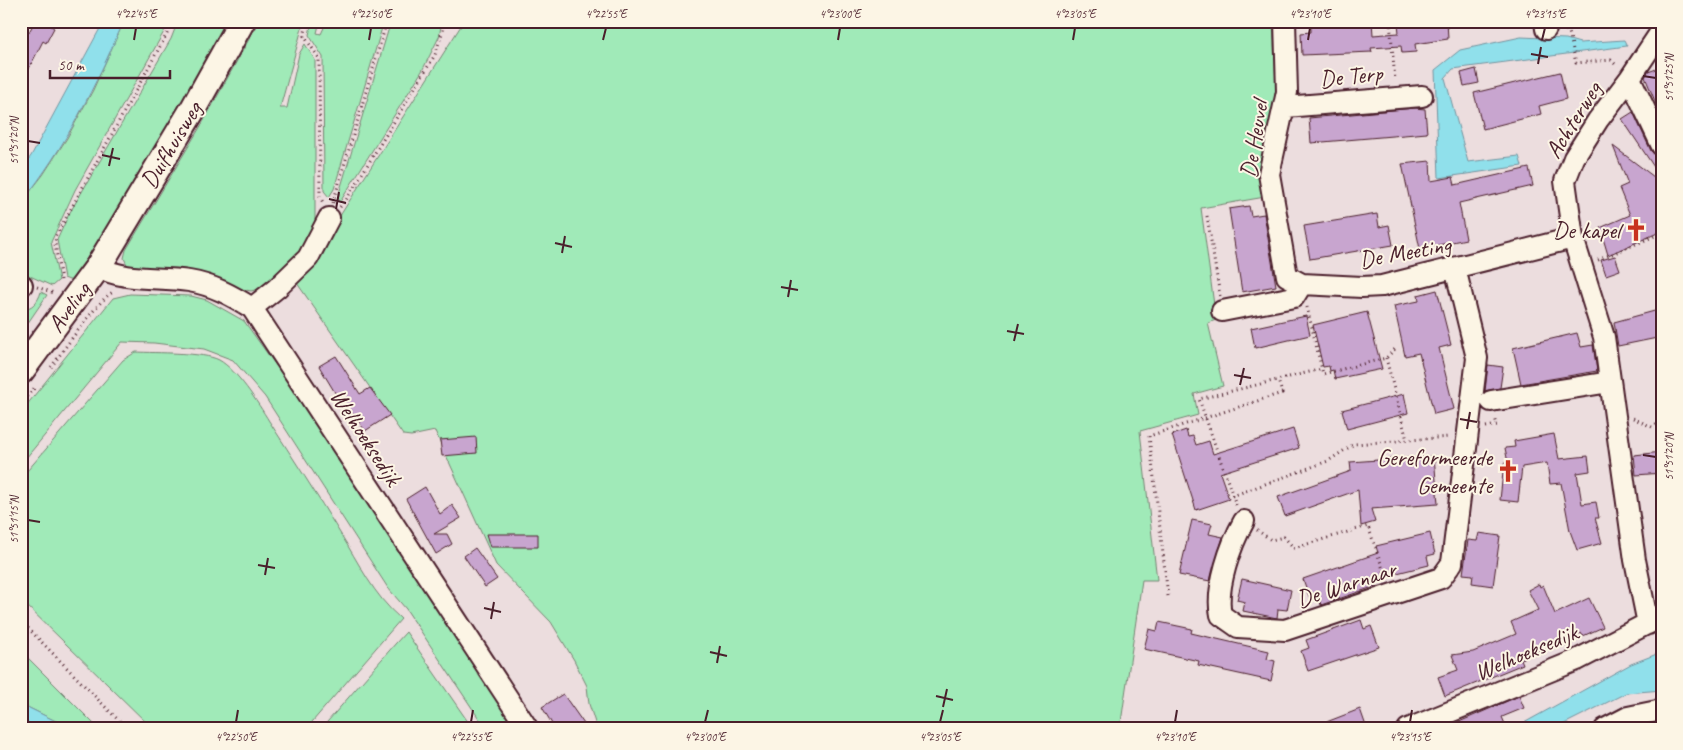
<svg xmlns="http://www.w3.org/2000/svg" width="1683" height="750" font-family="Caveat,sans-serif">
	<rect width="100%" height="100%" fill="#ecddde"/>
	<filter id="ink" filterUnits="userSpaceOnUse"><feTurbulence type="fractalNoise" baseFrequency=".02" numOctaves="2"/><feDisplacementMap in="SourceGraphic" scale="10" xChannelSelector="R" yChannelSelector="G"/><feConvolveMatrix kernelMatrix="1 2 1 2 8 2 1 2 1" color-interpolation-filters="sRGB"/></filter>
	<g filter="url(#ink)">
		<path fill="#a0eab8" stroke="#758472" d="M124 21H170L75 190 51 242 59 280 52 286 21 272V203L43 175 67 138 93 90Z
			M178 21H229C180 110 128 196 72 281L64 278 57 240 69 214 171 39Z
			M259 21H304L280 108H287L299 54 305 44 315 60V236L272 286 251 291 128 267 124 258 126 250 202 124Z
			M312 21H320L317 33 321 34 327 21H384L334 189 329 197 324 191 323 57 309 35Z
			M391 21H442L439 37 422 71 340 202 338 200 340 190Z
			M464 21H1273L1276 85 1265 197 1201 208 1216 320 1208 323 1223 386 1194 394 1198 415 1140 431 1157 580H1142L1120 729H597L589 704 587 686 574 660 551 622 496 565 435 431 411 436 403 435 292 276 336 222Z
			M41 292 47 295 21 333V309C32 309 38 302 41 292Z
			M130 294 191 296 207 300 244 321 313 417 518 729H486L406 609 388 588 265 397 233 360 204 349 154 343 122 342 21 464V412L113 298Z
			M136 352C155 353 204 352 219 360 237 370 258 403 269 421 293 458 317 495 340 533 359 563 373 595 401 619L306 729H153L21 600V478L123 360Z
			M406 632 473 729H321L396 643Z
			M21 651 99 729H72L21 704Z"/>
		<path fill="#90e0eb" stroke="#74939e" d="M104 21H124C95 86 66 147 21 203V169L31 156Z
			M1521 37 1566 39 1580 43 1624 40 1627 46 1453 69 1445 78 1468 162 1519 156 1522 166 1439 178 1435 70 1460 50Z
			M1662 652V690L1626 693 1554 729H1513L1631 664Z
			M21 704 72 729H40L21 719Z"/>
		<path fill="#c8a5cf" stroke="#4a1f2b" d="M35 21H53L51 26 54 28 46 43 43 41 21 84V29L29 32Z
			M1311 21H1372L1373 35 1399 33 1398 23 1447 21 1448 39 1415 44 1416 52 1402 53 1401 46 1371 48 1372 52 1302 55 1301 33 1311 32Z
			M1662 67V118L1645 77 1648 72Z
			M1476 69 1479 83 1464 86 1461 73Z
			M1560 72 1566 99 1539 106 1541 114 1483 129 1474 93Z
			M1415 108 1425 109 1427 133 1311 143 1309 118Z
			M1633 112 1651 151 1656 156 1662 158V179L1622 119Z
			M1613 146 1662 183V231L1608 255 1600 228 1630 215 1619 188 1628 184Z
			M1430 161 1431 181 1453 177 1455 185 1529 168 1533 186 1459 203 1466 239 1420 249 1402 164Z
			M1249 206 1251 216 1264 214 1276 286 1242 292 1229 209Z
			M1377 214 1379 227 1389 225 1393 245 1310 259 1304 226Z
			M1615 256 1620 270 1606 275 1601 260Z
			M1437 290 1451 345 1439 348 1454 409 1434 414 1419 353 1405 356 1394 306 1419 301 1418 295Z
			M1662 309V337L1618 346 1614 322Z
			M1367 312 1382 369 1335 379 1333 370 1330 371 1329 366 1323 367 1313 325Z
			M1306 316 1310 335 1255 348 1251 328Z
			M1577 333 1581 347 1593 345 1597 371 1521 384 1513 348Z
			M336 356 360 394 370 388 390 415 365 431 354 414 349 416 319 366Z
			M1488 365 1503 367 1500 388 1485 391Z
			M1404 394 1408 413 1347 429 1342 410Z
			M1293 429 1299 448 1220 473 1229 499 1196 510 1172 435 1186 430 1188 437 1193 436 1196 445 1209 441 1213 454Z
			M1554 434 1559 459 1588 456 1590 471 1577 473 1582 504 1596 502 1599 518H1595L1602 543 1577 550 1570 531 1561 483 1550 484 1547 463 1522 467 1518 502 1500 500 1504 463H1508L1505 448 1515 447 1514 441Z
			M476 437 477 453 442 456 440 440Z
			M1662 452V473L1636 475 1634 455Z
			M1434 456 1438 504 1371 509 1375 522 1361 526 1358 490 1285 516 1278 497 1351 471 1350 462Z
			M425 487 440 514 452 505 461 518 434 534H447L452 544 436 554 406 499Z
			M1192 520 1212 524 1209 534 1223 537 1210 581 1179 575Z
			M1430 533 1435 554 1427 556 1429 565 1373 579 1376 586 1321 605 1318 596 1310 599 1303 579 1378 553 1376 546Z
			M1479 533 1500 536 1493 586 1472 583 1473 575 1463 574 1468 540 1477 541Z
			M486 534H538V547H490Z
			M475 548 497 579 485 587 464 556Z
			M1242 579 1291 590 1287 610 1278 609 1277 618 1243 611 1245 602 1237 600Z
			M1539 584 1540 587 1543 585 1555 614 1589 598 1603 627 1583 636 1581 633 1574 635 1552 644 1521 659 1523 664 1445 696 1438 677 1458 670 1452 655 1473 652 1516 634 1511 622 1538 610 1528 590Z
			M1361 620 1364 629 1371 626 1379 647 1308 671 1301 651 1309 648 1306 640Z
			M1159 622 1192 629 1191 633 1269 651 1267 659 1275 661 1271 681 1198 665 1199 661 1144 649 1149 629 1157 631Z
			M563 694 584 724 576 729H555L542 707Z
			M1519 696 1524 708 1502 717 1505 724 1496 729H1443Z
			M1360 709 1367 729H1311V728Z"/>
		<g fill="none" stroke-linecap="round" stroke-linejoin="round">
			<defs>
				<path id="minor" d="M1285 21 1287 92 1269 174 1287 276 1302 284
					M1545 21 1546 29
					M1630 78 1662 146
					M1285 107 1422 96
					M98 267C127 282 157 276 189 281 213 285 231 295 252 308L528 729
					M21 285H22
					M252 308 277 288 308 258 329 218
					M1222 311 1294 297 1302 284 1362 287 1382 286 1573 238
					M1491 401 1610 382
					M1244 521C1231 544 1215 588 1221 615L1238 627 1285 630 1441 578 1452 563 1477 358 1455 268
					M1648 624 1635 560 1604 337 1573 238 1565 181 1574 158 1598 120 1630 78 1662 30
					M1408 729 1577 660 1662 616
					M1605 729 1628 717 1662 710"/>
				<path id="major" d="M21 371 98 267 193 109 242 21"/>
			</defs>
			<use href="#minor" stroke="#4a1f2b" stroke-width="24"/>
			<use href="#major" stroke="#4a1f2b" stroke-width="29"/>
			<path stroke="#4a1f2b" stroke-width="3" stroke-dasharray="1 4" stroke-linecap="butt" d="M308 21 304 36 319 58 320 196 323 203
				M1390 21 1395 80
				M1562 27 1569 32 1576 63 1611 60 1617 66
				M333 203 387 21
				M340 207 346 200 435 55 446 21
				M1207 216 1220 296
				M1598 260 1662 233
				M61 280 55 244 56 236 174 21
				M37 287 54 293
				M1307 307 1323 374 1386 358 1396 348
				M1386 358 1407 440
				M51 367C61 354 102 294 114 292
				M21 405 36 386
				M1633 418 1652 427 1662 421
				M1486 427 1497 425 1495 417
				M1232 496 1328 461 1354 444 1450 437
				M1236 505 1199 399 1322 369
				M1257 530 1271 540 1284 537 1294 548 1368 526 1386 578
				M1168 596 1149 436 1282 393 1278 380
				M21 621 127 729"/>
			<use href="#minor" stroke="#fcf5e5" stroke-width="20"/>
			<use href="#major" stroke="#fcf5e5" stroke-width="25"/>
		</g>
	</g>
	<path fill="none" stroke="#4a1f2b" stroke-width="2" d="M134 40 136 28M369 40 371 28M603 40 606 28M838 40 840 28M1073 40 1075 28M1308 40 1310 28M1542 40 1545 28M1531 54 1548 57M1538 64 1541 47M1643 76 1656 78M28 141 40 143M102 155 120 159M109 166 113 148M329 199 346 203M336 209 339 192M555 243 572 247M562 253 565 236M781 287 798 290M788 297 791 280M1007 331 1024 334M1014 341 1018 324M1234 375 1251 378M1240 385 1244 368M1460 419 1477 422M1467 429 1470 412M1643 455 1656 457M28 520 40 522M258 565 275 568M265 575 268 558M484 608 501 612M491 619 494 602M710 652 727 656M717 663 720 646M936 696 953 700M943 707 947 689M236 722 238 710M471 722 473 710M705 722 708 710M940 722 943 710M1175 722 1177 710M1410 722 1412 710"/>
	<defs>
		<symbol id="church-bare" viewBox="-9 -9 18 18"><path d="M-1.2-6h2.4v3.5h3.3v2.4h-3.3V6h-2.4V-.1h-3.3v-2.4h3.3Z" fill="#c8321e" stroke="#fcf5e5" stroke-width="2.5" paint-order="stroke"/></symbol>
	</defs>
	<g fill-rule="evenodd">
		<use href="#church-bare" x="1620" y="214" width="32" height="32"/>
		<use href="#church-bare" x="1492" y="455" width="32" height="32"/>
	</g>
	<g text-anchor="middle" dominant-baseline="central" stroke-width="4" stroke-linejoin="round" paint-order="stroke">
		<g font-size="24" fill="#4a1f2b" stroke="#fcf5e5">
			<text transform="translate(1351 76) rotate(-6)">De Terp</text>
			<text transform="translate(1573 120) rotate(-58)">Achterweg</text>
			<text transform="translate(1254 139) rotate(-81)">De Heuvel</text>
			<text transform="translate(171 145) rotate(-59)">Duifhuisweg</text>
			<text transform="translate(1405 252) rotate(-10)">De Meeting</text>
			<text transform="translate(69 307) rotate(-54)">Aveling</text>
			<text transform="translate(366 437) rotate(57)">Welhoeksedijk</text>
			<text transform="translate(1346 584) rotate(-18)">De Warnaar</text>
			<text transform="translate(1526 652) rotate(-23)">Welhoeksedijk</text>
		</g>
		<g font-size="24" fill="#4a1f2b" stroke="#fcf5e5" text-anchor="end">
			<text x="1620" y="230">De kapel</text>
			<text x="1492" y="457">Gereformeerde<tspan x="1492" dy="28">Gemeente</tspan></text>
		</g>
	</g>
	<rect width="1683" height="750" fill="none" stroke="#fcf5e5" stroke-width="55"/>
	<path d="M50 70v8h120v-8" fill="none" stroke="#4a1f2b" stroke-width="2.5"/>
	<text x="58" y="70" font-size="15" fill="#4a1f2b" stroke="#fcf5e5" stroke-width="4" paint-order="stroke">50 m</text>
	<rect x="28" y="28" width="1628" height="694" fill="none" stroke="#4a1f2b" stroke-width="2"/>
	<g font-size="12" text-anchor="middle" fill="#4a1f2b">
		<text x="136" y="18">4°22'45"E</text>
		<text x="371" y="18">4°22'50"E</text>
		<text x="606" y="18">4°22'55"E</text>
		<text x="840" y="18">4°23'00"E</text>
		<text x="1075" y="18">4°23'05"E</text>
		<text x="1310" y="18">4°23'10"E</text>
		<text x="1545" y="18">4°23'15"E</text>
		<text transform="translate(1669 78) rotate(-90)" y="4">51°51'25"N</text>
		<text transform="translate(14 141) rotate(-90)" y="4">51°51'20"N</text>
		<text transform="translate(1669 457) rotate(-90)" y="4">51°51'20"N</text>
		<text transform="translate(14 520) rotate(-90)" y="4">51°51'15"N</text>
		<text x="236" y="741">4°22'50"E</text>
		<text x="471" y="741">4°22'55"E</text>
		<text x="705" y="741">4°23'00"E</text>
		<text x="940" y="741">4°23'05"E</text>
		<text x="1175" y="741">4°23'10"E</text>
		<text x="1410" y="741">4°23'15"E</text>
	</g>
</svg>
